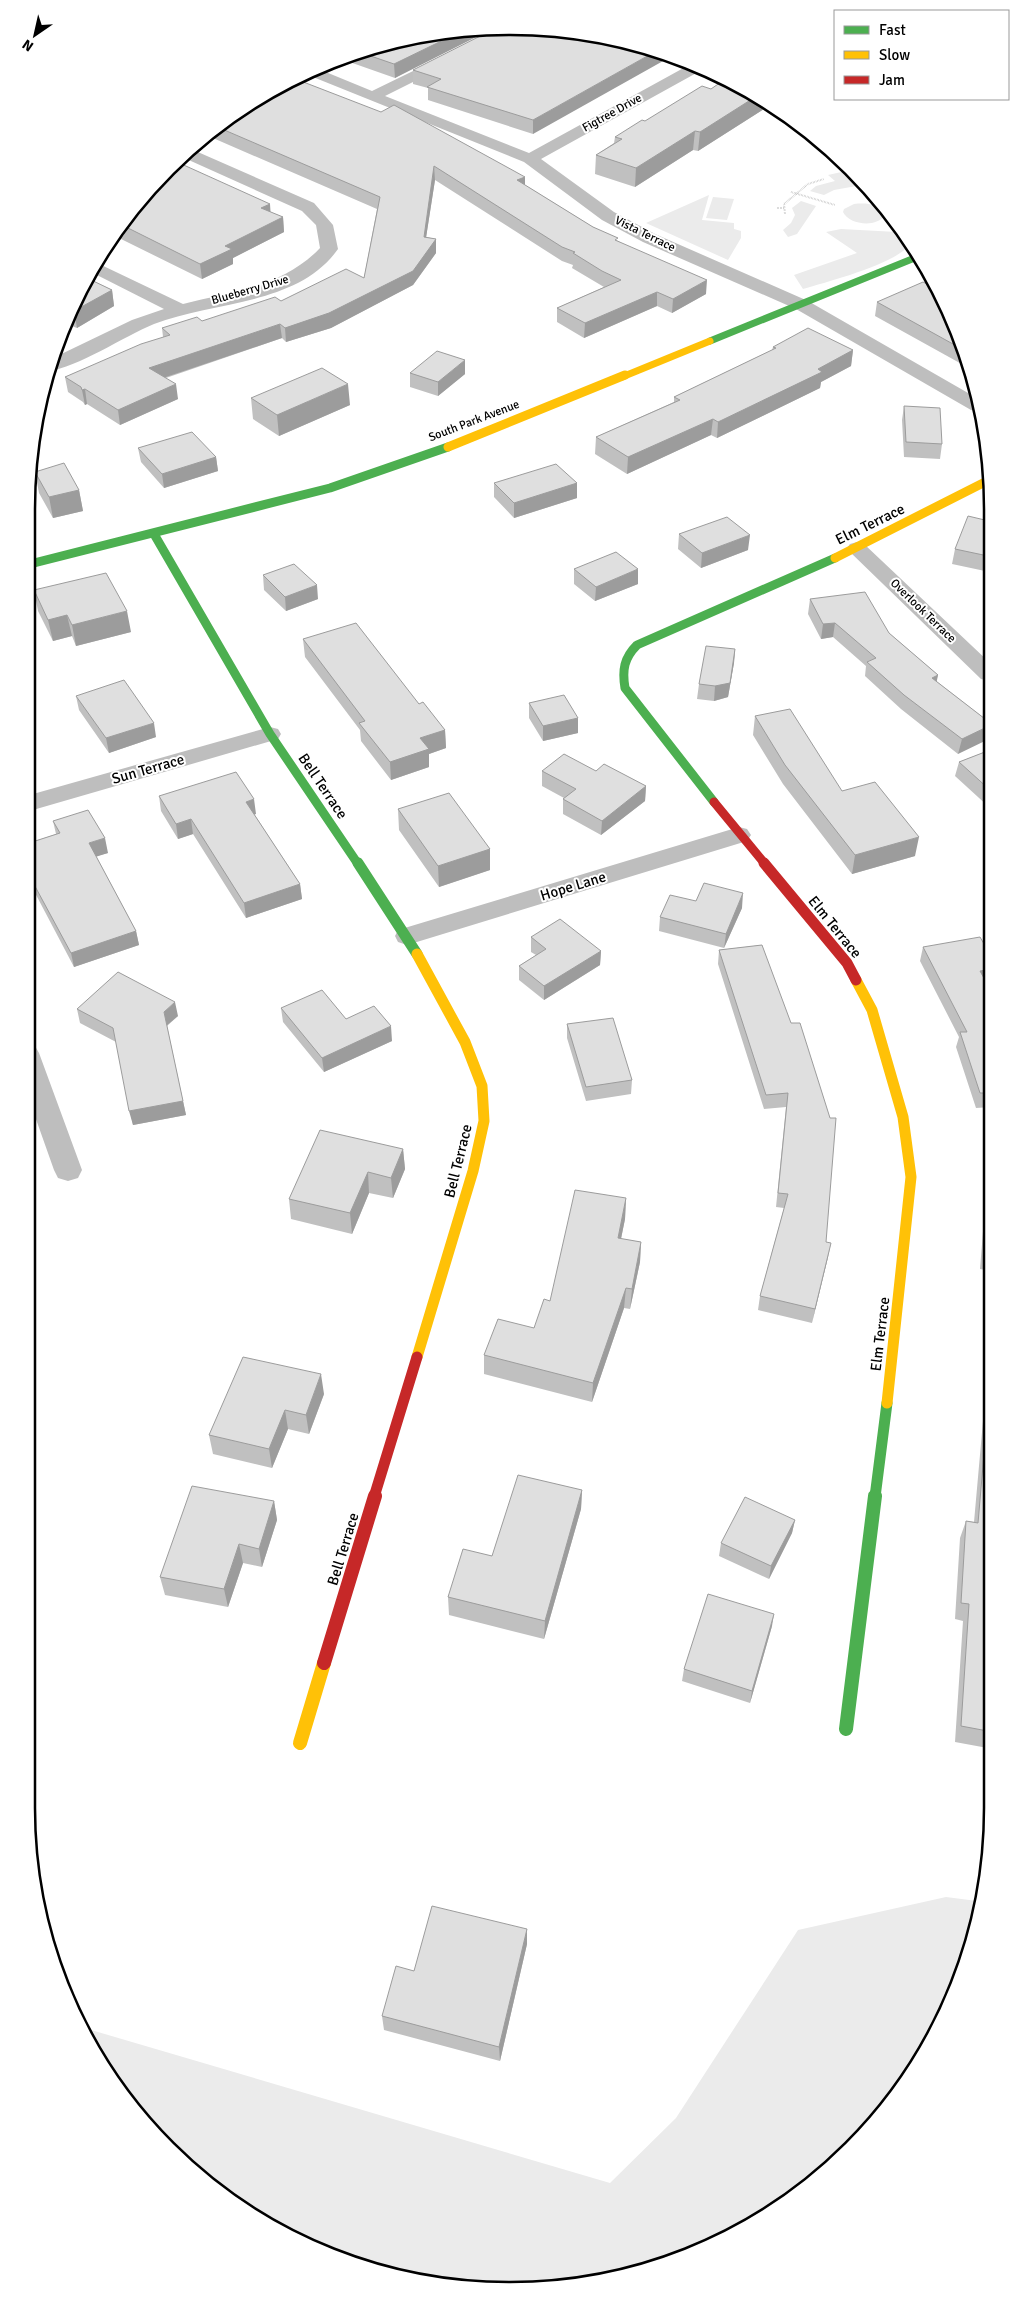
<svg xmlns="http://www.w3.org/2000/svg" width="1019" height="2317" font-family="Signika,sans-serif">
	<rect width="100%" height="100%" fill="#fff"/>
	<path fill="#ebebeb" d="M846 171 862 185 834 190 824 195 810 191 816 186 835 181 828 175Z
		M709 195 702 220 734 223V229L741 231V238L728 260 646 223Z
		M713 197 734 199 727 220 706 218Z
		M801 201 816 206 797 234 788 237 783 230 791 223 795 215 792 208Z
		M854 204C865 203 880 203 885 215 877 228 849 225 843 212L844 209Z
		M841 229 897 232 904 234 910 245C892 265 830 281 803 289L794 275 857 253 826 232Z
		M946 1897 977 1901 967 1963 928 2049 873 2126 828 2171 751 2226 665 2265 573 2287 416 2282 268 2226 191 2171 146 2126 91 2049 81 2027 610 2183 676 2118 798 1930Z"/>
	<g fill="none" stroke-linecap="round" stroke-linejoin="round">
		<path stroke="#b9b9b9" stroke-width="2" stroke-dasharray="0.5 1" stroke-linecap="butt" d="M791 192 835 205
			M777 208H784
			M785 214 784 204 808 184 824 179"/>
		<path fill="#bebebe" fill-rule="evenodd" d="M446 55 454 60 451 63 385 96 529 153 689 65 700 71 541 159 614 212 655 234 808 301 975 397 979 411 971 410 796 309 643 242 602 220 524 162 303 73 316 68 372 91Z
			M191 149 314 203 333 225 338 249C298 306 212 301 154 324 125 336 76 368 49 371L51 359 132 320 164 309 89 271 95 262 183 304C232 292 284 286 320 248L316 225 302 211 182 157Z
			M857 542 864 544 989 662V681L981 679 850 552 847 548 850 544Z
			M270 727 278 729 281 734 278 739 26 812V796Z
			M739 827 747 829 751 835 747 841 407 945 398 942 395 936 398 930Z
			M26 1043 35 1046 39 1053 82 1170 78 1178 68 1181 58 1178 54 1170 26 1091Z"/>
		<path stroke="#4caf50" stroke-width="7" d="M710 341 917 257"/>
		<path stroke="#4caf50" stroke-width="9" d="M154 534 270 734 358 864
			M26 565 330 488 448 447
			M714 802 625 688C622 670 624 658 637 645L835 558"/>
		<path stroke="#4caf50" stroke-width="11" d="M358 863 417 954
			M875 1497 887 1403"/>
		<path stroke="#4caf50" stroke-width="14" d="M846 1729 875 1496"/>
		<path stroke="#ffc107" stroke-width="7" d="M622 377 710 341"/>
		<path stroke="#ffc107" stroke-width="9" d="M448 447 625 375
			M835 558 989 480"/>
		<path stroke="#ffc107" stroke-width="11" d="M417 954 465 1042 482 1086 484 1121 473 1171 417 1357
			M856 980 872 1010 903 1117 911 1177 887 1403"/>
		<path stroke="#ffc107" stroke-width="14" d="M300 1743 324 1663"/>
		<path stroke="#c62828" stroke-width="9" d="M714 802 765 864"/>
		<path stroke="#c62828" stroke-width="11" d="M764 863 847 963 856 980
			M374 1497 417 1357"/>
		<path stroke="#c62828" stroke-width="14" d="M324 1663 375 1496"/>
	</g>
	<path fill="#c0c0c0" d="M478 27 395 78 341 59 385 43Z
		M573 30 533 134 428 100V88L413 84V70Z
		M721 82 767 107 698 151 693 150 635 187 595 174 596 155 614 143 615 137 711 89Z
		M216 126 525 177V185L593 227 618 241 706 294 672 313 657 306 584 338 557 322V308L604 287 572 268 573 265 562 261 435 180 426 237 436 239V253L413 285 331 328 286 342 282 338 166 378 178 399 120 425 87 404 85 405 83 402 68 392 65 377 163 337 162 328 202 321 281 301 364 278 377 209 206 135Z
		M146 191 270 204V212L283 217 284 232 233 258V264L202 279 121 239 114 242 111 241Z
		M87 278 112 290 114 306 77 328 69 325 64 327Z
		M877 302 956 324 967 367 875 316Z
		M773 347 853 350 851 366 821 382 820 388 717 438 711 435 627 474 595 454 596 437 674 402V397L772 350Z
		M410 373 465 374 438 396 410 387Z
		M251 398 350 405 279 436 253 419Z
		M904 406 942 444 940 459 904 457 902 420Z
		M138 448 216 457 218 471 164 488 141 462Z
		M35 472 79 490 83 511 53 518 39 493Z
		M494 483H577V498L514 518 494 497Z
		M989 521V559L985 571 952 564 955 549Z
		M679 534 748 550 701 568 678 549Z
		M574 569 638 584 595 601 574 584Z
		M263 575 318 599 286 611 264 590Z
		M34 590 131 632 76 646 72 636 53 641 38 611Z
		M810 599 889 633 938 675 936 681 989 722 958 754 901 709 865 676 866 666 833 637 821 639 808 614Z
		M303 639 419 704 445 730 446 748 429 754V767L391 780 361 741 360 730 305 657Z
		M735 649 734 663 728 697 714 701 697 699 699 684Z
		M76 696 156 737 109 753 79 710Z
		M529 703 578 718V733L543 741 529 718Z
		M755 716 842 791 915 856 852 874 783 784 753 735Z
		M990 750V808L955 776 959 762Z
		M542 771H596L646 786 645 801 601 835 563 814V799L564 798 542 786Z
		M159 796 256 814H254L300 884 302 899 246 918 193 834 178 839 161 811Z
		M398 809 490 849V870L439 887 399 830Z
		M53 821 108 853 96 856 136 931 139 945 74 967 34 891 27 893 26 891V844L56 834Z
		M696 901 742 908 724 948 659 931 660 917Z
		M531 937 601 951 600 965 544 1000 519 980V966L536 955 531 952Z
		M762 945 826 1242 828 1257 812 1323 758 1310 760 1296 784 1208 776 1207 786 1107 764 1109 718 964 719 950Z
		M923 947 987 984 990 989 991 1107 976 1108 956 1047 959 1037 920 961Z
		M281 1008 346 1019 392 1041 324 1072 283 1022Z
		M77 1009 178 1016 167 1026 186 1115 133 1125 116 1042 80 1023Z
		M567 1024 632 1080 631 1094 586 1101 567 1038Z
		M403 1149 405 1169 393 1198 369 1193 352 1234 291 1219 289 1199Z
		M991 1177V1271L980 1269 986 1194Z
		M626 1198 625 1219 621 1239 641 1242 640 1262 630 1309 624 1308 592 1402 484 1374V1355L534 1328 550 1301Z
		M991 1362 993 1749 955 1742 963 1621 955 1619 960 1538 966 1521 974 1522 987 1376Z
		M324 1394 309 1434 288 1429 272 1468 213 1454 209 1435Z
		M582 1490 581 1509 544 1639 449 1615 448 1597 492 1556Z
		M274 1501 277 1520 262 1567 243 1563 228 1607 165 1595 160 1577Z
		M795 1520 792 1533 769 1579 719 1556 721 1543Z
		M772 1626 750 1703 682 1681 684 1669Z
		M527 1929V1944L500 2061 384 2030 382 2016 414 1971Z"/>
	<path fill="#9c9c9c" d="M478 27 494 28 395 78 394 64 464 30Z
		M658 50 665 52 672 56 533 134V120Z
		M752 99 767 107 698 151 700 132Z
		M695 131 693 150 635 187 636 168Z
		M434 166 435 180 424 251V237Z
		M525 177V191L517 180Z
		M270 204 271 219 261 208Z
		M283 217 284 232 233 258V264L202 279 200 264 225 246Z
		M120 228 121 239 114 242 113 237Z
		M436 239V253L413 285 331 328 286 342 285 328Z
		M707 280 706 294 672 313 673 299Z
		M112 290 114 306 77 328 74 311Z
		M657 292V306L584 338 585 323Z
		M68 319 69 325 64 327Z
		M280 324 282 338 151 382 149 368Z
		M853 350 851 366 821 382 820 388 717 438 718 422Z
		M465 360V374L438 396V382Z
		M176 384 178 399 120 425 118 410Z
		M348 384 350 405 279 436 277 415Z
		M85 389 87 404 85 405 82 390Z
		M713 419 711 435 627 474 628 457Z
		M216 457 218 471 164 488 162 474Z
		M577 483V498L514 518V503Z
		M79 490 83 511 53 518 49 497Z
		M750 535 748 550 701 568 702 553Z
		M989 553V559L985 571 988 556Z
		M638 569V584L595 601 596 587Z
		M317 585 318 599 286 611 285 597Z
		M127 611 131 632 76 646 72 625Z
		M67 615 72 636 53 641 48 620Z
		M835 623 833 637 821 639 823 624Z
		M735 649 734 663 728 697 714 701 715 686Z
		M938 675 935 690 932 678Z
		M578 718V733L543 741V726Z
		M154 723 156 737 109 753 106 738Z
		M989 726V739L958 754 962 739Z
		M445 730 446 748 429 754V767L391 780 390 762 420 738Z
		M646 786 645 801 601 835 602 821Z
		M254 799 256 814 247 817 246 802Z
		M191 819 193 834 178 839 176 824Z
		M919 837 915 856 852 874 855 855Z
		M105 838 108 853 92 858 89 843Z
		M490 849V870L439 887 438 866Z
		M30 877 34 891 27 893 26 888V878Z
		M300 884 302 899 246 918 244 903Z
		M743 893 742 908 724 948 726 934Z
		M136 931 139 945 74 967 71 953Z
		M601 951 600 965 544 1000V986Z
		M990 969V983L977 985 980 971Z
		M175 1002 178 1016 166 1026 164 1012Z
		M391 1026 392 1041 324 1072 322 1058Z
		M183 1101 186 1115 133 1125 129 1111Z
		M403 1149 405 1169 393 1198 391 1178Z
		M368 1172 369 1193 352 1234 350 1213Z
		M626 1198 625 1219 617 1258 618 1238Z
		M641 1242 640 1262 630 1309 632 1289Z
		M831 1243 828 1257 812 1323 815 1309Z
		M626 1288 624 1308 592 1402 593 1383Z
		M321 1374 324 1394 309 1434 306 1415Z
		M285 1410 288 1429 272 1468 269 1449Z
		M582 1490 581 1509 544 1639 545 1621Z
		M274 1501 277 1520 262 1567 259 1549Z
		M795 1520 792 1533 769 1579 771 1566Z
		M239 1544 243 1563 228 1607 224 1589Z
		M774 1614 772 1626 750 1703 752 1691Z
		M527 1929V1944L500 2061 499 2047Z"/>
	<path fill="#dfdfdf" stroke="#9c9c9c" d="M496 28 573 30 658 50 533 120 427 87 441 79 413 70Z
		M464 30 394 64 359 52 385 43Z
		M293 78 381 112 394 105 525 177 517 180 593 227 618 238 615 240 707 280 673 299 657 292 585 323 557 308 621 280 602 271 573 253 575 252 562 247 434 166 424 237 436 239 413 271 329 313 285 328 280 324 149 368 176 384 118 410 85 389 82 390 81 387 65 377 141 344 170 335 162 328 197 317 202 321 275 297 281 301 346 269 364 278 380 197 215 126Z
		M721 82 752 99 700 132 695 131 636 168 596 155 622 139 615 137 642 120 645 121 702 86 711 89Z
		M177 162 270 204 261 208 283 217 225 246 232 249 200 264 122 225 146 191Z
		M87 278 112 290 74 311H72Z
		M923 282 935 288 956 324 962 349 877 302Z
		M808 328 853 350 818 369 822 372 718 422 713 419 628 457 596 437 680 400 674 397 776 348 773 347Z
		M437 351 465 360 438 382 410 373Z
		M322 368 348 384 277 415 251 398Z
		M904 406 940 408 942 444 906 442Z
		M192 432 216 457 162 474 138 448Z
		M64 463 79 490 49 497 35 472Z
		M556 464 577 483 514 503 494 483Z
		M968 516 989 521V553L988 556 955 549Z
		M727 517 750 535 702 553 679 534Z
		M616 552 638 569 596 587 574 569Z
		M294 564 317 585 285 597 263 575Z
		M106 573 127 611 72 625 67 615 48 620 34 590Z
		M865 592 889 633 938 675 932 678 989 722V726L962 739 904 695 867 662 876 658 835 623 823 624 810 599Z
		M356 623 419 704 423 702 445 730 420 738 429 749 390 762 359 723 365 721 303 639Z
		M706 646 735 649 730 683 715 686 699 684Z
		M124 680 154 723 106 738 76 696Z
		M564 695 578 718 543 726 529 703Z
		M790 709 842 791 875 782 919 837 855 855 785 765 755 716Z
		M990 750V790L959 762Z
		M564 754 596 771 604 764 646 786 602 821 563 799 576 789 542 771Z
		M236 772 254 799 246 802 300 884 244 903 191 819 176 824 159 796Z
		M449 793 490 849 438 866 398 809Z
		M88 810 105 838 89 843 136 931 71 953 30 877 26 878V844L60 833 53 821Z
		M704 883 743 893 726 934 660 917 670 895 696 901Z
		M560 919 601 951 544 986 519 966 546 949 531 937Z
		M980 937 990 954V969L980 971 990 989 991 1093H980L960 1032H967L923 947Z
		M762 945 791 1023H800L830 1118H836L826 1242 831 1243 815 1309 760 1296 788 1194 778 1193 788 1093 766 1095 719 950Z
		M118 972 175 1002 164 1012 183 1101 129 1111 113 1028 77 1009Z
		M322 990 346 1019 374 1006 391 1026 322 1058 281 1008Z
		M613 1018 632 1080 586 1087 567 1024Z
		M320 1130 403 1149 391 1178 368 1172 350 1213 289 1199Z
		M991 1181V1251L985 1250Z
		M575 1190 626 1198 618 1238 641 1242 632 1289 626 1288 593 1383 484 1355 498 1319 534 1328 544 1299 550 1301Z
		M243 1357 321 1374 306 1415 285 1410 269 1449 209 1435Z
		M991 1373 993 1732 961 1726 969 1604 961 1603 966 1521 978 1523Z
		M518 1475 582 1490 545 1621 448 1597 463 1549 492 1556Z
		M192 1486 274 1501 259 1549 239 1544 224 1589 160 1577Z
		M745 1497 795 1520 771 1566 721 1543Z
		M708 1594 774 1614 752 1691 684 1669Z
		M432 1906 527 1929 499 2047 382 2016 396 1966 414 1971Z"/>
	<g text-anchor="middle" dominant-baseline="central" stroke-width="4" stroke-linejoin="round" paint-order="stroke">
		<g font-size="12" fill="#000" stroke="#fff">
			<text transform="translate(612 113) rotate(-29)">Figtree Drive</text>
			<text transform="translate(645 234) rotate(26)">Vista Terrace</text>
			<text transform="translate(250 290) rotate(-16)">Blueberry Drive</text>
			<text transform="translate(474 421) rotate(-21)">South Park Avenue</text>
			<text transform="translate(923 611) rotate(44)">Overlook Terrace</text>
		</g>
		<g font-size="15" fill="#000" stroke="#fff">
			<text transform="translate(870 524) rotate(-26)">Elm Terrace</text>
			<text transform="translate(148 769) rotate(-16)">Sun Terrace</text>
			<text transform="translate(323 786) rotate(56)">Bell Terrace</text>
			<text transform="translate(573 886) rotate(-17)">Hope Lane</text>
			<text transform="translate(835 927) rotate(51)">Elm Terrace</text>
			<text transform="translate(458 1161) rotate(-76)">Bell Terrace</text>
			<text transform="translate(880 1334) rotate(-83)">Elm Terrace</text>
			<text transform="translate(343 1549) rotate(-73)">Bell Terrace</text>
		</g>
	</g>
	<path d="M0 0H1019V2317H0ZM509 35H510A474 474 0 0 1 984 509V1808A474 474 0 0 1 510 2282H509A474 474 0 0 1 35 1808V509A474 474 0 0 1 509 35Z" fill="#fff" fill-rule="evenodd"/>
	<path fill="none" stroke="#000" stroke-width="2.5" d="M509 35H510A474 474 0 0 1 984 509V1808A474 474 0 0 1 510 2282H509A474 474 0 0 1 35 1808V509A474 474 0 0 1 509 35Z"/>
	<rect x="834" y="10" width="175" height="90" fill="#ffffff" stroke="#999999"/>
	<rect x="844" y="26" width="25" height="8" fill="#4caf50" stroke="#999999"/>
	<text x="879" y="35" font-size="15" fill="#000000">Fast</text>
	<rect x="844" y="51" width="25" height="8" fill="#ffc107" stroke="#999999"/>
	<text x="879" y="60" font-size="15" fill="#000000">Slow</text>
	<rect x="844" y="76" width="25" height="8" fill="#c62828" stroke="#999999"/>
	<text x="879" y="85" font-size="15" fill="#000000">Jam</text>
	<g transform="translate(35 35) rotate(214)" stroke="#ffffff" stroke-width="4" paint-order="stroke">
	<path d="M0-4L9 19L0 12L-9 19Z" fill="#000000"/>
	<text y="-8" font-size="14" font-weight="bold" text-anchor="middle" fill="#000000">N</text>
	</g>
</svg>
